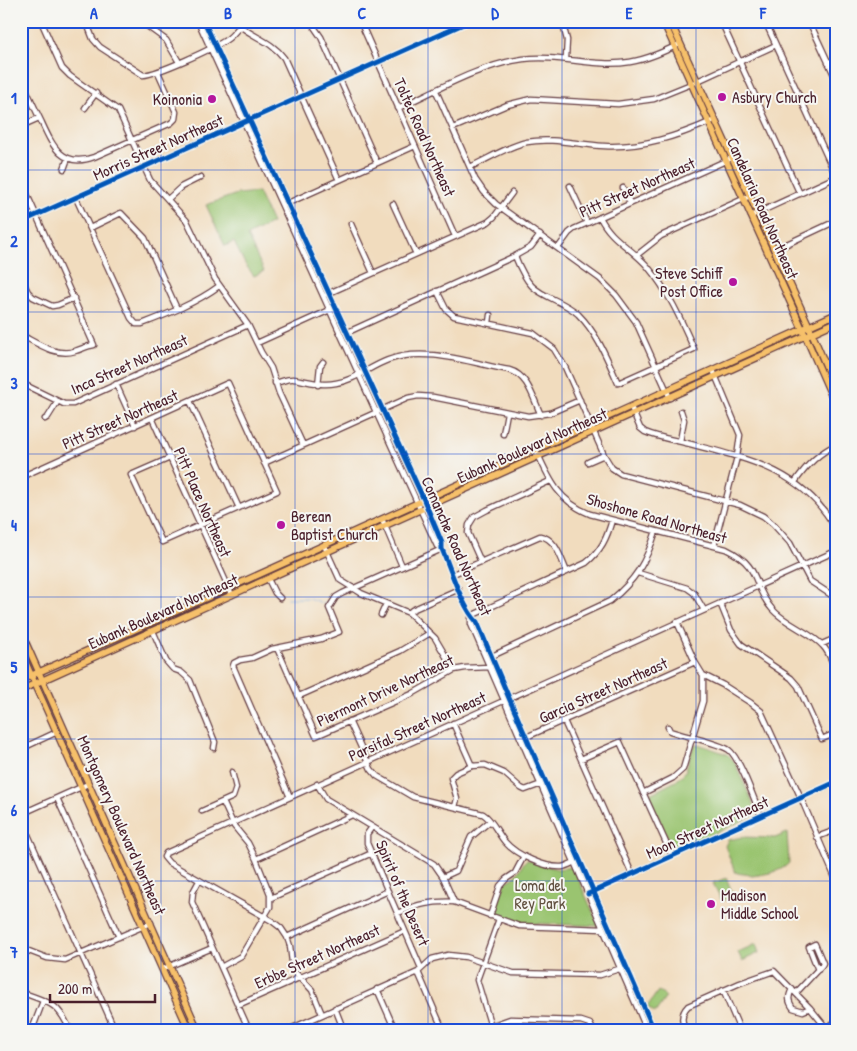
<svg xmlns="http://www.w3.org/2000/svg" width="857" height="1051" font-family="'Patrick Hand',sans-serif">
	<rect width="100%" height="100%" fill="#f6f6f2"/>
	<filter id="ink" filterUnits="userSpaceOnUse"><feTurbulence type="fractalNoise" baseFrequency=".02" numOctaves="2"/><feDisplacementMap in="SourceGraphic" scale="10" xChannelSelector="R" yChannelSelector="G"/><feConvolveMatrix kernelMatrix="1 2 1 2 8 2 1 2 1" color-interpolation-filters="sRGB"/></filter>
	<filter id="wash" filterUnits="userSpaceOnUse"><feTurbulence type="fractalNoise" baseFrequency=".0096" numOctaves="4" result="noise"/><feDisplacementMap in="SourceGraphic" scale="20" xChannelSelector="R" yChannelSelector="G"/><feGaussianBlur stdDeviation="1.12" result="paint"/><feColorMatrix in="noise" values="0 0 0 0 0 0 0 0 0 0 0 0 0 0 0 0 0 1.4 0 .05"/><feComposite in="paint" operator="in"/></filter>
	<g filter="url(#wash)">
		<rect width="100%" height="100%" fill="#f1dcbe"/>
		<path fill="#9ac470" stroke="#72724e" d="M258 192 272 223 247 236 264 271 254 276 245 264 234 242 225 246 206 205 237 194Z
			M698 744 727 754 734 761 756 810 753 816 674 852 648 795 676 781 685 772 694 745Z
			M787 833 789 863C780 873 764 874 752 876 746 873 741 875 735 872L725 846 728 840 742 837 775 838Z
			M528 860 557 869 573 867 599 926 526 923 497 915 496 909 503 888 506 882 515 877 525 861Z
			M726 878 734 896 722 901 713 883Z
			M756 944 759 953 742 961 738 952Z
			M658 991 666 997 655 1013 647 1007Z"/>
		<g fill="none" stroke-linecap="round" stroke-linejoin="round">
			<path stroke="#71a1da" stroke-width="1" d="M287 598H309L327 605"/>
		</g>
	</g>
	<g filter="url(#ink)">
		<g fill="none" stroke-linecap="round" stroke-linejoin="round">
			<defs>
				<path id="minor" d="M41 21 62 68 70 76 118 110 150 180 187 221 215 279 248 325 261 352 271 368 279 393 303 445
					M86 21 93 39 100 47 143 75C158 74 212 49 226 40 231 37 235 32 239 27
					M140 21 166 40 179 62
					M198 21 437 546 442 549
					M204 21 424 500 442 543V549C451 570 462 607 477 622L509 698 654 1030
					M234 21C249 36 271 40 284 58L339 180
					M310 21 321 37 377 163
					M360 21 455 236
					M562 21 567 40 566 58
					M721 21 800 194
					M765 21 836 176
					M809 21 836 79
					M153 30 158 21
					M828 63 836 59
					M21 79C28 93 34 107 41 121 52 145 62 169 94 157L171 123 175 119 176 112 158 72
					M436 91 475 179 484 192 496 204 600 279 616 295 636 322 670 398
					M85 108 96 93
					M398 108C437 90 480 65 523 59 559 54 595 68 630 62 648 59 665 51 680 44
					M21 126 39 118
					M453 128 507 105 531 99 618 104 654 99 691 84 776 45
					M470 167C488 159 508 146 527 142 552 137 579 145 604 146 642 148 678 136 712 121
					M64 169 68 158
					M21 181 94 345C87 346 82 349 75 351 56 357 37 343 21 335
					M570 186 587 223
					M623 188 630 203
					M76 198 131 318 136 324H142C168 314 196 303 219 286
					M168 199 181 187 201 177
					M286 204 415 146
					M393 204 416 254
					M751 216 836 177
					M21 222 470 21
					M351 224 373 273
					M90 228 121 213 145 238 177 309
					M558 248 569 233 574 229 732 158
					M774 250 836 221
					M637 255 661 236 750 196
					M515 256C519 266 524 278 532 286 544 298 564 301 578 314 597 333 607 358 618 383L694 349C681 320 669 292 648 267 633 249 610 239 600 217
					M21 278 28 292 33 297 52 306 58 305 74 298
					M437 291 446 309 454 316 533 333 554 349 565 367 604 455 612 468 621 474 740 505 763 516 773 524 790 543 810 581 836 598
					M327 294 488 222 494 217 512 193
					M489 323 490 315
					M346 333 515 256 531 247 540 235
					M257 343 332 309
					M713 370 740 435 737 457 714 546
					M21 383 64 404H73L248 325
					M275 383C281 382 288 378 294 379 309 381 320 386 336 383 356 380 369 367 388 360 425 346 471 363 509 370 528 375 533 398 541 415
					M116 384 135 426
					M318 385 320 366 323 362
					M190 401 239 508
					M631 407 640 428 645 432C657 437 669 439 682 442 744 458 802 468 836 529
					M152 418 232 595
					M45 419 48 417 58 401
					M503 434 507 413
					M680 441 684 420 681 411
					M536 450C549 479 558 501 590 514L726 549C763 567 751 585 772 609 786 625 811 632 823 646 829 652 832 662 836 670
					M588 462 604 455
					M264 463 408 398 418 396 433 397 528 416 550 413 580 400
					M21 468 25 475
					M21 477 228 383 277 491 162 542 131 475 170 458
					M795 482C806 466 818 453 836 445
					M382 519 402 566
					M324 545 340 580 361 593 409 613 435 638 454 670
					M481 562 468 533 469 525 474 517 487 510 550 481
					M638 573 687 588 694 593 704 610
					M453 574 540 536C556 538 561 559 567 572
					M268 579 275 593 280 598
					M720 603 731 630 741 644 791 678 798 686 822 739 836 733
					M409 613 412 610 459 589
					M381 615 386 604
					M471 616V624L647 1030
					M471 616 586 563C601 551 607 538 612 520
					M677 622 695 662 703 675 723 685 751 703 761 711 801 798 836 880
					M153 631 166 661 173 669 181 672 190 680 215 742 214 748
					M822 644 836 638
					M277 648 316 736 412 694 454 670 465 668 490 667
					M490 657 610 601C636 580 646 562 656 531
					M299 696 400 651 430 633
					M349 721 371 769 377 776 413 797 483 814C493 820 497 833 505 842 516 855 545 868 562 867 567 866 572 863 577 861
					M564 721 632 874
					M453 723 472 766
					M668 727 670 731C684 736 719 743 729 750 740 758 755 802 761 816
					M524 738 695 662
					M21 747 27 746 57 732
					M581 759 620 742 672 856
					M317 784 326 799 434 864 443 877 454 902
					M643 793 673 778 683 769 703 701V675
					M290 797 233 666 234 663 240 660 252 658 272 649 321 639 339 632 329 608 336 597 343 593 442 549
					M57 798 119 937
					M455 807 457 799 451 778 456 773 472 766 485 765 504 773 521 788 525 790 544 783
					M202 811 233 797 236 788 232 772
					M21 814 88 784
					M21 819 115 1030
					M372 827 367 834V843L421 968
					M817 837 836 830
					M256 859 352 815
					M443 877 456 871 471 837 490 821
					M199 881 193 892 192 902 249 1030
					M592 892 836 782
					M271 898 372 853
					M398 913C417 904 433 901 454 902L519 926 603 929
					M490 916 500 886 506 879 515 873 524 856
					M21 920 23 931 21 937
					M287 937 388 891
					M21 948 47 958 65 960 151 923
					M221 967 241 956 270 907V894L256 859 248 843 234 826 223 802
					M163 969 212 948
					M418 972 443 1030
					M377 989 395 1030
					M792 989C788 997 788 1001 793 1008L803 1011 810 1008
					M723 990 740 1030
					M21 992C49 1003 57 1001 70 1030
					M796 993 822 965 823 963 815 944 809 947 818 970
					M238 1005 405 931
					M335 1008 342 1026 345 1030
					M322 1014 312 990 293 970 290 946 287 937 281 928 272 921 169 863 164 857 166 853 836 551
					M490 1026 510 1019 581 1021 590 1024 593 1030
					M827 1028 836 1021
					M32 1030 43 1001
					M288 1030 418 972 432 959 448 955 466 957 513 973 600 975 622 968
					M492 1030 477 980 499 919
					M685 1030C681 1021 681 1013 688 1006L740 983 774 971 810 1008 828 1030"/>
				<path id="major" d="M663 21 801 326 836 406
					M670 21 809 326 836 390
					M21 632 198 1030
					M21 652 189 1030
					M21 680 229 588 836 314
					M21 690 836 322"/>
			</defs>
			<use href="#minor" stroke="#633b41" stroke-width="7"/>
			<use href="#major" stroke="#633b41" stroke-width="8"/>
			<use href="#minor" stroke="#fff" stroke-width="4.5"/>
			<use href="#major" stroke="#f6c06b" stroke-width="5.5"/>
			<defs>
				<path id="cycleway" d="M204 21 424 500 442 543V549C451 570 462 607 477 622L509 698 654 1030
					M21 222 470 21
					M588 894 836 782"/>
			</defs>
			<use href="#cycleway" stroke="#f6f6f2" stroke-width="8"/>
			<use href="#cycleway" stroke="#0057b8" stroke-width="5"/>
		</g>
	</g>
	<path fill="none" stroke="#1d4ed8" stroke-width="1" stroke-opacity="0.55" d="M161 21V1030M295 21V1030M428 21V1030M562 21V1030M696 21V1030M21 170H836M21 312H836M21 454H836M21 597H836M21 739H836M21 881H836"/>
	<g fill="#b5179e" stroke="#f6f6f2" stroke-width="2">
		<circle cx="722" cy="97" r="5"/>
		<circle cx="212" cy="99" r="5"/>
		<circle cx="733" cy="282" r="5"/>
		<circle cx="281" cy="525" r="5"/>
		<circle cx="711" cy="904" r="5"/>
	</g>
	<g text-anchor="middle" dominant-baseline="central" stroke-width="4" stroke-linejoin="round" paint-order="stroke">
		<g font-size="16" fill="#4a1f2b" stroke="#f6f6f2" text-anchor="start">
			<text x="732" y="97">Asbury Church</text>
			<text x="202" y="99" text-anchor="end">Koinonia</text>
			<text x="723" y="273" text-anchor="end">Steve Schiff<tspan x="723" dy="18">Post Office</tspan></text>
			<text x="291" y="516">Berean<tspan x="291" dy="18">Baptist Church</tspan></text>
			<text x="721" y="895">Madison<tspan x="721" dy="18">Middle School</tspan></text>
		</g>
		<g font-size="16" fill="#4a1f2b" stroke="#f6f6f2">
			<text transform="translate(425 137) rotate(66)">Toltec Road Northeast</text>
			<text transform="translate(158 147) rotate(-24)">Morris Street Northeast</text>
			<text transform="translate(637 187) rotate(-24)">Pitt Street Northeast</text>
			<text transform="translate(763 208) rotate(66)">Candelaria Road Northeast</text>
			<text transform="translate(129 364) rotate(-24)">Inca Street Northeast</text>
			<text transform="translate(120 419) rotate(-24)">Pitt Street Northeast</text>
			<text transform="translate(532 445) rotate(-24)">Eubank Boulevard Northeast</text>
			<text transform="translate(203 502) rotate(66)">Pitt Place Northeast</text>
			<text transform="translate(657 518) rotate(16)">Shoshone Road Northeast</text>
			<text transform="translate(457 546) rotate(66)">Comanche Road Northeast</text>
			<text transform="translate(163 611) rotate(-24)">Eubank Boulevard Northeast</text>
			<text transform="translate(385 690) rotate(-25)">Piermont Drive Northeast</text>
			<text transform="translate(603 690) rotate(-24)">Garcia Street Northeast</text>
			<text transform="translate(417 726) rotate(-24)">Parsifal Street Northeast</text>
			<text transform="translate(122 825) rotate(66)">Montgomery Boulevard Northeast</text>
			<text transform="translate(707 827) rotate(-24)">Moon Street Northeast</text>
			<text transform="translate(403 893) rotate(67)">Spirit of the Desert</text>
			<text transform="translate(317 956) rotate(-24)">Erbbe Street Northeast</text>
		</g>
		<g font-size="16" fill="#625140" stroke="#f6f6f2">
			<text x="540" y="885">Loma del<tspan x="540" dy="18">Rey Park</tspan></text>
		</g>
	</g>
	<rect width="857" height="1051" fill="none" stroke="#f6f6f2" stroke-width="55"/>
	<path d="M50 994v8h105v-8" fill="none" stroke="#4a1f2b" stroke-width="2.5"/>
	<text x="58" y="994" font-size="15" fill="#4a1f2b" stroke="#f6f6f2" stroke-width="4" paint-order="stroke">200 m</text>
	<rect x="28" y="28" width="802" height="996" fill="none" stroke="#1d4ed8" stroke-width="2"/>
	<g font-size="16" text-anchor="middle" font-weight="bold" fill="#1d4ed8">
		<text x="94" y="19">A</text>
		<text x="228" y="19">B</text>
		<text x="362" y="19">C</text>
		<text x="495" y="19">D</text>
		<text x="629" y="19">E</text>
		<text x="763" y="19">F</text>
		<text x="14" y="104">1</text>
		<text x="14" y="247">2</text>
		<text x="14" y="389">3</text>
		<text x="14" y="531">4</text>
		<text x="14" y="673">5</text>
		<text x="14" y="816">6</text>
		<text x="14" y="958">7</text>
	</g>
</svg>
